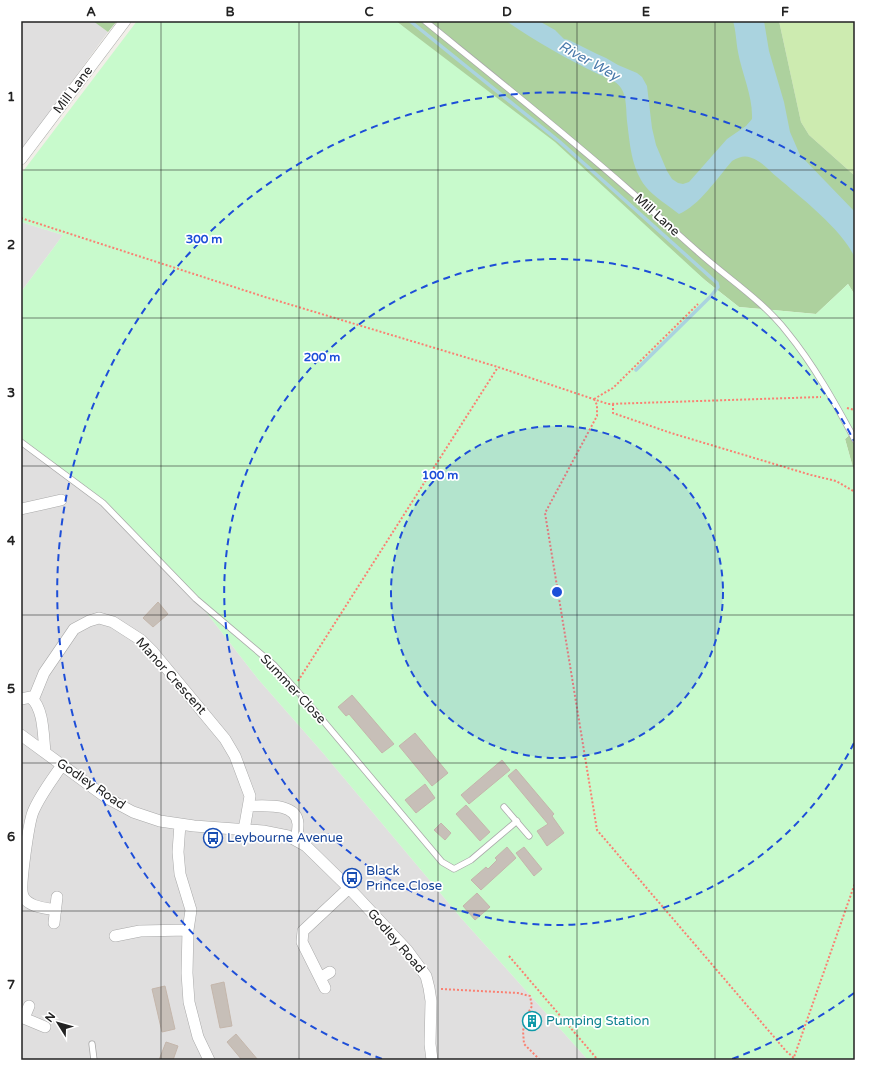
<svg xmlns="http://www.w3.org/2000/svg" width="876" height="1081" font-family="'Varela Round',sans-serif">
	<rect width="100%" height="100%" fill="#f2efe9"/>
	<path fill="#e0dfdf" d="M21 21H93L108 32 21 151Z
		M21 222 63 235 21 292Z
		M21 442 103 503 196 599 258 679 323 753 462 919 588 1060H21Z"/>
	<path fill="#cdebb0" d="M779 21H855V176L809 135 801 122Z"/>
	<path fill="#add19e" d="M93 21H117L108 32Z
		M396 21H779L801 122 809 135 855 176V295L848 284 816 314 739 307 706 281Z
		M855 430V475L845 439Z"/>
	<path fill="#c8facc" d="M137 21H396L555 142 706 281 739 307 816 314 848 284 855 295V430L845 439 855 475V1060H588L462 919 323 753 258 679 196 599 103 503 21 442V292L63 235 21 222V174Z"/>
	<path fill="#aad3df" d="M506 21H539L555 30 564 39 569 40 597 54 606 58 618 65 637 73 642 77 647 86 652 128 656 145 667 171 672 179 678 183 683 184 689 182 727 139 746 126 752 119C753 96 742 74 738 52 736 41 736 31 733 21H764L769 51 784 102 790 132 800 155 855 212V258C844 231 799 196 777 177 771 172 765 165 758 161 748 155 742 155 732 161 718 177 699 206 679 214 669 206 654 197 646 187 631 168 630 144 627 121 626 111 627 97 621 88 617 81 605 77 598 74 566 59 535 41 506 21Z"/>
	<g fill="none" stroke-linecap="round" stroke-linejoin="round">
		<path stroke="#aad3df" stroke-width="3.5" d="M410 21 560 142 717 283 718 287 711 296 636 370"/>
	</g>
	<path fill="#c7bfb8" stroke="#c4b6ab" d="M158 602 168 614 153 627 143 618Z
		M352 695 394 744 382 753 349 714 346 716 338 707Z
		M415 733 448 773 432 786 399 746Z
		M502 760 510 770 469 804 461 795Z
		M516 769 554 814 552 816 564 833 547 846 537 831 548 824 508 776Z
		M425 784 435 798 416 813 405 800Z
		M466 805 490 832 480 841 456 814Z
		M441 823 451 833 445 840 434 830Z
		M507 847 516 858 481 890 471 880 486 867 488 869 497 860 495 858Z
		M524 847 542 869 534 876 516 853Z
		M477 893 490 907 475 920 463 906Z
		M224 982 232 1026 220 1028 211 985Z
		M165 986 175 1029 162 1032 152 989Z
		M236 1034 258 1060H242L227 1042Z
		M166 1042 178 1046 173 1060H159Z"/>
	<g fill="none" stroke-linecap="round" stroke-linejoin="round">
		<defs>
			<path id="service" d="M425 21C494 77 563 132 629 190 652 210 674 231 697 251 727 278 762 300 787 332 814 365 835 403 855 440
				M21 442 103 503 196 599 274 665 315 711 442 862 454 869 471 860 517 821
				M504 807 529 836
				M92 1044 94 1060"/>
			<path id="minor" d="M21 159 125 21
				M21 509 61 500
				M21 699 31 697C44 710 43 734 45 752
				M33 700 44 673 74 629 89 621 99 618 113 622 141 640 153 652 225 739 235 756 250 796 244 830
				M21 735 107 798 133 812 160 821 194 826 263 831 288 836 306 846 349 888 407 950 426 976 429 988 431 1001 430 1044 432 1060
				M249 806C264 806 297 802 298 824 298 829 297 835 296 840
				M180 824 178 852 180 874 191 910 188 930 187 973 189 1002 198 1037 209 1060
				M56 910C45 908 28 907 23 896 19 887 29 822 33 812 40 795 52 780 62 765
				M54 923 57 897
				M115 936 140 931 188 930
				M320 978 330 972
				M325 988 302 942 303 931 349 888
				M21 1017 45 1027
				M24 1018 29 1006"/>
		</defs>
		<use href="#service" stroke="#a9a9a9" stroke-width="7"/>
		<use href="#minor" stroke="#a9a9a9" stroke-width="12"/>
		<path stroke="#fa8072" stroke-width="2" stroke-dasharray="2 2" stroke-linecap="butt" d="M21 218 265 297 498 367 608 404 821 397
			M594 399 597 405V416L545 513 597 830 786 1051 794 1058
			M594 399 613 388 698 304
			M613 404V413L671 433 811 475 836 481 855 492
			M847 408 855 410
			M298 681 498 367
			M509 956 598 1060
			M441 989 518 993 530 996 532 1006 526 1017 523 1031 524 1044 540 1060
			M793 1060 855 883"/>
		<use href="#service" stroke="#fff" stroke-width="5.5"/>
		<use href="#minor" stroke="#fff" stroke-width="11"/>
	</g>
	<path fill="none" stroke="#222" stroke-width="1" stroke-opacity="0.55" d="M161 21V1060M299 21V1060M438 21V1060M577 21V1060M715 21V1060M21 170H855M21 318H855M21 466H855M21 615H855M21 763H855M21 911H855"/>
	<circle cx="557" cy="592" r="166" fill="#1d4ed8" fill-opacity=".12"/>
	<g fill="none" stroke="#1d4ed8" stroke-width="2" stroke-dasharray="7 5">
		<circle cx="557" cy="592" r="166"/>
		<path d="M854 743A333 333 0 1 1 854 441"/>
		<path d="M854 993A499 499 0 0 1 732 1059M382 1059A499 499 0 1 1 854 191"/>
	</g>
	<defs>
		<symbol id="bus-ring" viewBox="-11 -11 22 22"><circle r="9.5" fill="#fff" stroke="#1a4fb4" stroke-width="1.5"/><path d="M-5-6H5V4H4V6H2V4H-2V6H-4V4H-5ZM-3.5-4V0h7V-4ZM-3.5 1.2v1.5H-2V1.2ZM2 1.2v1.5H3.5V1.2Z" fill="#1a4fb4"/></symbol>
		<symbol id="building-ring" viewBox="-11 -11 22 22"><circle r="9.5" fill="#fff" stroke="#0f9aa8" stroke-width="1.5"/><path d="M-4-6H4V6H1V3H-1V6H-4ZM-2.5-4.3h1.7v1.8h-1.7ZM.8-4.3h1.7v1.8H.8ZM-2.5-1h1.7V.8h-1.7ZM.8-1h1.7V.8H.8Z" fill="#0f9aa8"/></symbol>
	</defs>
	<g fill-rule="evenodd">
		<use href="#bus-ring" x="202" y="827" width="22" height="22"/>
		<use href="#bus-ring" x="341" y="867" width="22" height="22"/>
		<use href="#building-ring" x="521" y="1010" width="22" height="22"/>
	</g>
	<g text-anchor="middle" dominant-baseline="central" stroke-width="3.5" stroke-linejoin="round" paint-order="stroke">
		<g font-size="13" fill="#222" stroke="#fff">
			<text transform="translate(73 90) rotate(-53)">Mill Lane</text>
			<text transform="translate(657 215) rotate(42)">Mill Lane</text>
			<text transform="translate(171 676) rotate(48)">Manor Crescent</text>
			<text transform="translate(293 689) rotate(47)">Summer Close</text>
			<text transform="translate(91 784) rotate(34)">Godley Road</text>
			<text transform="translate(396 941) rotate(49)">Godley Road</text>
		</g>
		<g font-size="13" fill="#164399" stroke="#fff" text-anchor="start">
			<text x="227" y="838">Leybourne Avenue</text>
			<text x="366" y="871">Black<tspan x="366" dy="15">Prince Close</tspan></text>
		</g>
		<g font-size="13" fill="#0d838f" stroke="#fff" text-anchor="start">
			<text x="546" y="1021">Pumping Station</text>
		</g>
		<g font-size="14" font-style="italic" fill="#4a7aab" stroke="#fff">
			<text transform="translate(589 61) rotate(29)">River Wey</text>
		</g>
	</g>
	<circle cx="557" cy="592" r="6" fill="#1d4ed8" stroke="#fff" stroke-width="2"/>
	<g font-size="12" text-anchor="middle" font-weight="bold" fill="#1d4ed8" stroke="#fff" stroke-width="3.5" stroke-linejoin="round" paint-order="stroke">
		<text x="204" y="243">300 m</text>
		<text x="322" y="361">200 m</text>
		<text x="440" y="479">100 m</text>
	</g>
	<rect width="876" height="1081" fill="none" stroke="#ffffff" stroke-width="44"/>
	<g transform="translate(58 1023) rotate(307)" stroke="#ffffff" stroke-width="3" paint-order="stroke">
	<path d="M0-3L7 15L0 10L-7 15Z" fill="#222222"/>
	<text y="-6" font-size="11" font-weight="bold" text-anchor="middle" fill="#222222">N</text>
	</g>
	<rect x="22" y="22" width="832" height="1037" fill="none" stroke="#222" stroke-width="1.5"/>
	<g font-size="13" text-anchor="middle" font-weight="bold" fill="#222">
		<text x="91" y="16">A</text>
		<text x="230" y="16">B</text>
		<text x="369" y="16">C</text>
		<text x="507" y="16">D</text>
		<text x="646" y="16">E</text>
		<text x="785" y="16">F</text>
		<text x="11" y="101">1</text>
		<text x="11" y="249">2</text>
		<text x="11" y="397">3</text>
		<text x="11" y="545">4</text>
		<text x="11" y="693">5</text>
		<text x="11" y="841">6</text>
		<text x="11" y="989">7</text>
	</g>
</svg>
